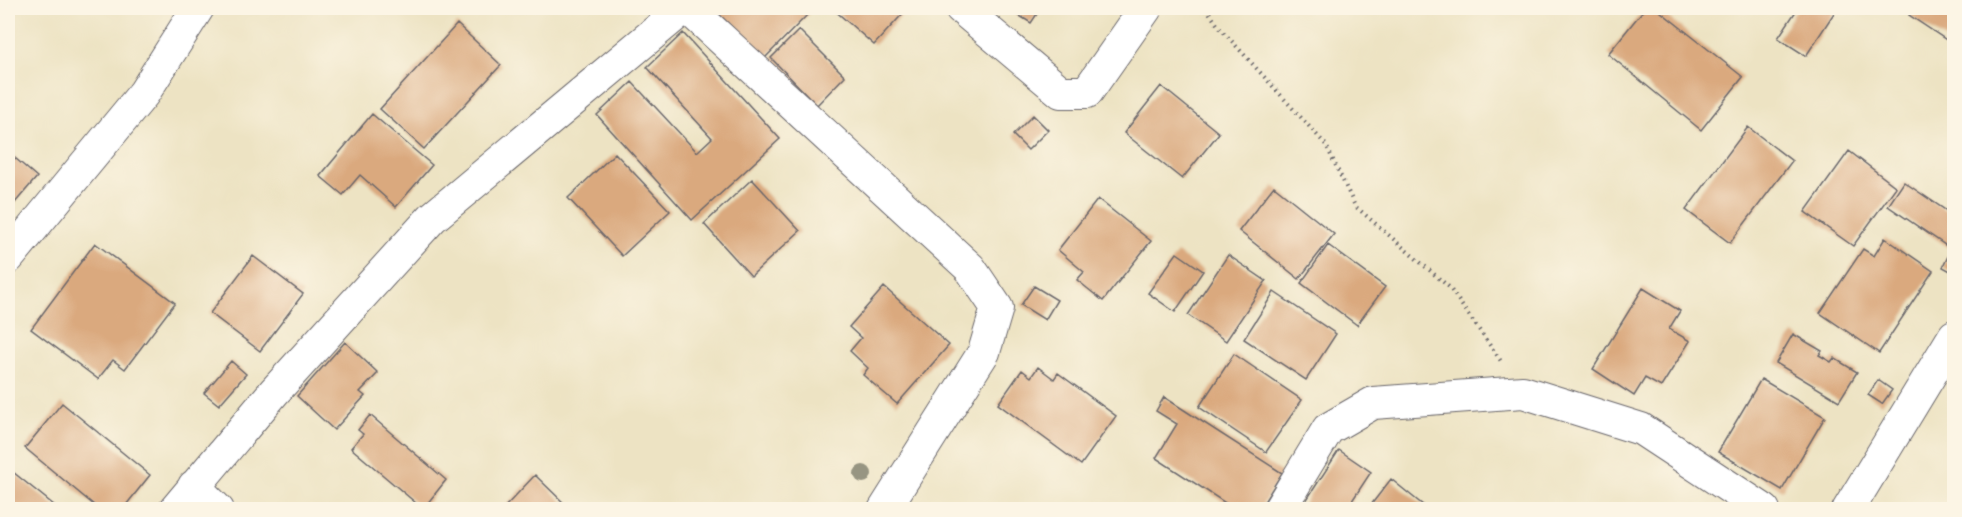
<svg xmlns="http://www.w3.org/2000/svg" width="1962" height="517" font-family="Sriracha,sans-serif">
	<rect width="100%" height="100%" fill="#fcf5e5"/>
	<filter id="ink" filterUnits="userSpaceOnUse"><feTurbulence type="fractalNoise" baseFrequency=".0167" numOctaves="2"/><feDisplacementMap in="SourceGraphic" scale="12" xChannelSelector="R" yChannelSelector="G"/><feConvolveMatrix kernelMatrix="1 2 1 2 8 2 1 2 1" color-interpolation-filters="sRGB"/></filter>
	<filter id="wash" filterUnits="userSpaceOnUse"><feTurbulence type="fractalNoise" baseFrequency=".008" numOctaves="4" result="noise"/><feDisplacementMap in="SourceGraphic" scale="24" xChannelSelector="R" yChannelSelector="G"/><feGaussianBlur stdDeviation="1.35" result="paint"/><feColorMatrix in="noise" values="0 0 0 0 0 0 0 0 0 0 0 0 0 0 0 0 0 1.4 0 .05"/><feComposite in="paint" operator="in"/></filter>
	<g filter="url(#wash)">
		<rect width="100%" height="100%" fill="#ede3c3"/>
		<g id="blocks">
			<path fill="#daa97e" d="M724 8H814L764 59 718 13Z
				M832 8H908L874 45Z
				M1007 8H1041L1031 23Z
				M1645 8H1656L1743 77 1701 130 1608 54Z
				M1798 8H1833L1836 10 1806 56 1778 38Z
				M1914 8H1954V45L1909 15Z
				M457 24 501 65 424 149 380 109Z
				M799 30 845 76 817 105 771 58Z
				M683 33 780 139 692 220 597 115 632 82 697 152 712 138 647 67Z
				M1161 86 1219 133 1182 179 1124 133Z
				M372 114 432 165 396 207 360 175 343 195 320 176Z
				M1033 115 1048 130 1028 150 1013 135Z
				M1748 127 1792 161 1730 243 1686 210Z
				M1849 151 1896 187 1853 246 1805 212Z
				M8 152 37 177 8 211Z
				M615 153 670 211 622 256 568 198Z
				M752 179 800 231 751 276 704 224Z
				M1904 182 1954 216V251L1888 206Z
				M1274 186 1334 234 1299 279 1239 231Z
				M1098 199 1151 241 1103 301 1077 280 1084 272 1058 250Z
				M1885 238 1933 271 1879 353 1820 313 1863 249 1874 256Z
				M95 243 175 303 125 369 113 360 98 379 31 329Z
				M1328 245 1385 287 1357 325 1301 283Z
				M1177 253 1203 271 1175 312 1148 293Z
				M1949 254 1954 257V273L1943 267Z
				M1228 255 1266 281 1226 341 1188 315Z
				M253 256 303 294 260 351 210 313Z
				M1034 286 1057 300 1045 320 1021 305Z
				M884 287 949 345 897 404 863 375 868 368 850 351 861 338 849 327Z
				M1643 288 1680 311 1669 329 1690 341 1661 387 1645 378 1634 396 1593 369Z
				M1274 292 1336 334 1306 380 1244 339Z
				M1793 334 1822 351 1819 355 1831 362 1834 358 1857 372 1839 401 1776 363Z
				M345 342 378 373 360 392 365 396 334 430 297 396Z
				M1234 354 1302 400 1266 452 1199 407Z
				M231 361 246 374 219 405 204 393Z
				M1038 367 1054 379 1058 373 1116 416 1081 465 998 404 1022 370 1031 377Z
				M1761 379 1825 417 1782 490 1718 452Z
				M1878 380 1892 390 1882 404 1868 395Z
				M1164 397 1282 473 1259 510H1236L1156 458 1177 424 1156 411Z
				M62 403 150 475 122 510H100L25 448Z
				M370 415 446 480 423 509 351 448 363 434 358 430Z
				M1339 450 1371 472 1346 510H1300Z
				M8 468 60 510H8Z
				M535 475 571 510H502Z
				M1391 479 1429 510H1367Z"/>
		</g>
	</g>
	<g filter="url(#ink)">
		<use href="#blocks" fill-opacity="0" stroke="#69666b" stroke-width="1.5"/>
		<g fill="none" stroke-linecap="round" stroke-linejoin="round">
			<defs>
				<path id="street" d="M688 8 970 268 997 308 984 352 884 510
					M961 8 1061 92H1087L1146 8
					M8 258 144 93 198 8
					M194 486 218 510
					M175 510 274 392 432 218 684 8
					M1279 510 1328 429 1373 403 1523 392 1641 429 1764 510
					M1848 510 1954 336"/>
			</defs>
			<use href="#street" stroke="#69666b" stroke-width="34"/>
			<path stroke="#69666b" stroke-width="4" stroke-dasharray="1.5 4.5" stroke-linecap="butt" d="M1206 8 1219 27 1326 145 1355 206 1449 287 1501 361"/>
			<use href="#street" stroke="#fff" stroke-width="32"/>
		</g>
		<circle fill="#979582" cx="863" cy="474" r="9"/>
	</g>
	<rect width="1962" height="517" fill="none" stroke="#fcf5e5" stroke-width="30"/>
</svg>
